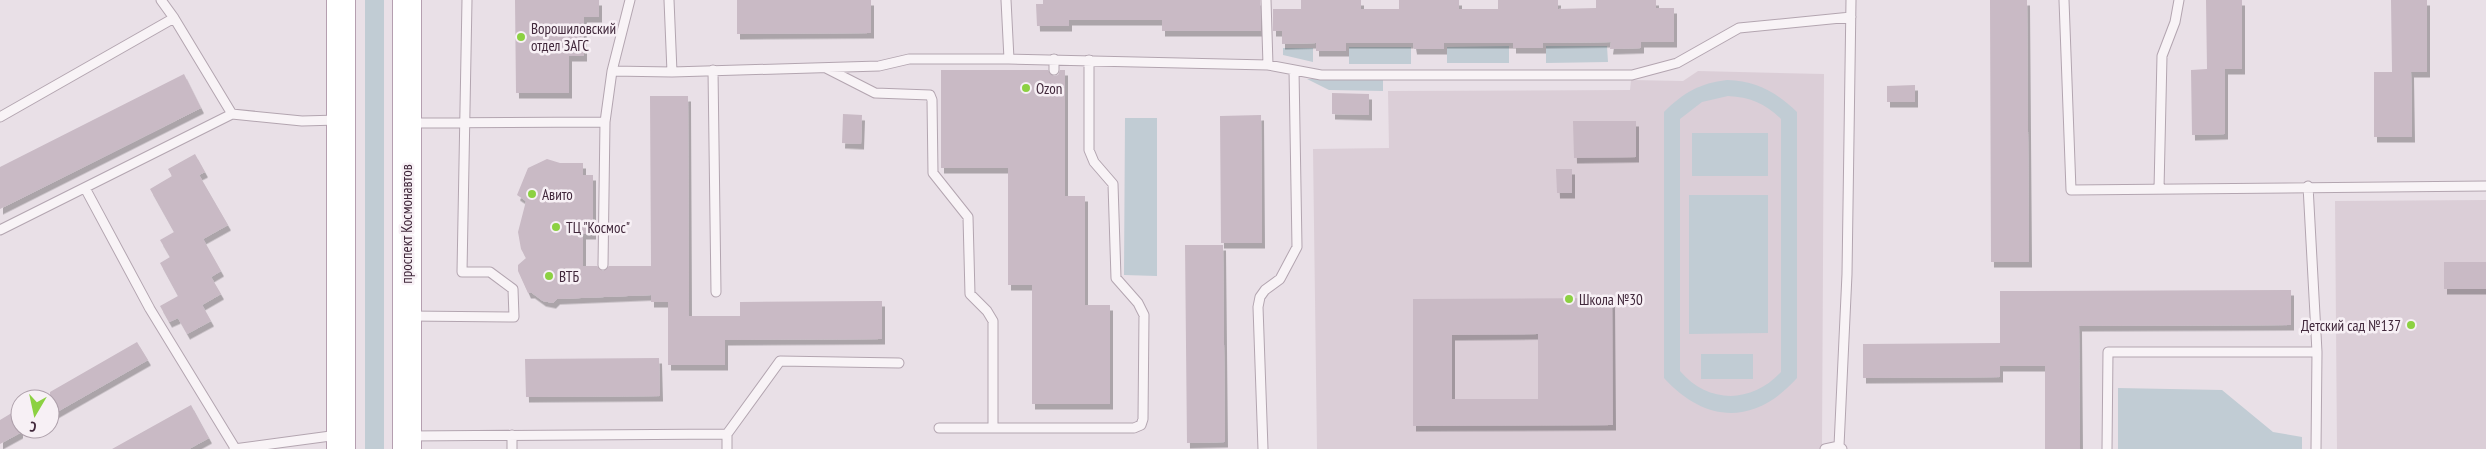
<svg xmlns="http://www.w3.org/2000/svg" width="2486" height="449" font-family="'PT Sans Narrow',sans-serif">
	<defs>
		<filter id="shadow"><feDropShadow dx="3" dy="5.5" stdDeviation="0" flood-color="#0004"/></filter>
	</defs>
	<rect width="100%" height="100%" fill="#e9e0e7"/>
	<path fill="#dbced7" d="M1698 71 1824 74 1822 449H1317L1313 149 1389 148 1388 91 1630 90 1631 80 1683 81Z
		M2486 200V449H2337L2335 201Z"/>
	<path fill="#c1ccd4" fill-rule="evenodd" d="M365 0H384V449H365Z
		M1509 46V63H1447V47Z
		M1546 46H1607L1608 62 1546 63Z
		M1349 47H1411V64H1349Z
		M1283 48H1313V62L1283 55Z
		M1307 79H1383V91L1329 90Z
		M1727 80C1757 81 1776 92 1797 112V378C1755 425 1706 424 1664 378V112C1683 93 1700 83 1727 80ZM1728 96C1750 97 1766 104 1781 119V372C1752 404 1708 404 1680 371V119L1702 102Z
		M1125 118H1157V276L1124 275Z
		M1692 133H1768V176H1692Z
		M1689 195H1768V333L1689 334Z
		M1701 354H1753V379H1701Z
		M2118 388 2222 390 2273 432 2302 437V449H2118Z"/>
	<path fill="#c9bac5" fill-rule="evenodd" filter="url(#shadow)" d="M515 0H599V17H584V56H569V93H516Z
		M737 0H871V33L737 34Z
		M1043 0H1260L1261 31H1162V20H1069V26H1037L1036 4H1043Z
		M1301 0H1361V9H1399V0H1459V9H1498V0H1558V9L1596 8V0H1656V8H1674V42H1641V48L1610 49 1611 42 1543 43V48H1513V43H1444V49H1414L1413 43H1346V51H1316V43L1282 44V31H1273V9H1301Z
		M1990 0H2027L2029 262H1991Z
		M2206 0H2242V69H2225V134L2192 135 2191 70 2207 69Z
		M2391 0H2427V72H2411L2412 137H2374V72H2392Z
		M941 70H1048L1054 76 1058 75 1060 70H1065V196H1085V305H1110V404H1032V285H1008V168H941Z
		M184 74 201 108 0 209V167Z
		M1915 85V102H1887V86Z
		M1332 93 1369 94V115L1332 114Z
		M650 96H688L689 316H740V302L882 301V339L725 340V365H668V302H651V295L557 299 553 303 543 301 532 293H528L518 271V265L526 258 521 249 518 232 526 201 517 195 528 168 547 159 560 163H583V175H593V234H583V266H597L603 271 609 266H651Z
		M843 114 862 115 861 144 842 143Z
		M1261 115 1262 243H1221L1220 116Z
		M1573 121H1636V157L1574 158Z
		M195 154 205 172 199 175 228 225 203 239 221 271 211 277 221 294 202 305 211 321 187 334 178 318 169 322 160 306 178 296 160 263 170 257 160 240 174 232 150 189 172 176 168 169Z
		M1556 169H1572V193H1557Z
		M1185 245H1223L1225 442 1187 443Z
		M2444 262H2486V289H2444Z
		M2291 290V325L2079 326 2080 449H2045V366H2000V377L1863 378V344L2000 343V291Z
		M1612 298 1613 425 1413 426V299ZM1538 334V399H1452V335Z
		M137 342 148 360 50 416V392Z
		M659 358 660 396 526 397 525 359Z
		M191 405 209 438 189 449H112Z
		M20 408V433L0 444V420Z"/>
	<g fill="none" stroke-linecap="round" stroke-linejoin="round">
		<defs>
			<path id="service" d="M161 0 174 18 232 114
				M669 0 672 72 879 66 909 59H1009
				M1006 0 1009 59 1268 65 1321 75H1632L1677 63 1739 28 1851 17
				M1266 0 1268 65
				M2064 0 2071 190 2486 186
				M1054 59V70
				M826 68 875 93 930 95 932 100 933 173 968 217 970 294 987 311 993 321V428H1134L1141 425 1143 419 1144 315 1138 303 1116 278 1113 184 1094 162 1089 150V60
				M713 70 716 292
				M612 71 672 72
				M0 117 174 18
				M411 123 605 122 612 71 630 0
				M2308 186 2317 352 2316 449
				M85 188 150 309 235 448
				M2159 189 2162 56 2175 22 2179 0
				M0 230 232 114 302 121 338 120
				M603 265 605 122
				M409 316 514 317 513 289 490 272H462L467 0
				M939 428H993
				M727 434 780 361 899 363
				M512 435V449
				M409 436 727 434V449
				M234 449 338 435
				M1263 449 1258 307 1260 297 1265 290 1280 279 1297 247 1294 70
				M1825 449 1839 446
				M1842 449 1839 446 1847 274 1851 0
				M2107 449 2108 352H2317"/>
			<path id="primary" d="M341 449V0
				M407 449V0"/>
		</defs>
		<use href="#service" stroke="#b3a5b0" stroke-width="11"/>
		<use href="#primary" stroke="#b59fb0" stroke-width="30"/>
		<use href="#service" stroke="#f8f3f6" stroke-width="9"/>
		<use href="#primary" stroke="#fff" stroke-width="28"/>
	</g>
	<g fill="#8cd142" stroke="#f7f0f5" stroke-width="2">
		<circle cx="521" cy="37" r="5"/>
		<circle cx="1026" cy="88" r="5"/>
		<circle cx="532" cy="194" r="5"/>
		<circle cx="556" cy="227" r="5"/>
		<circle cx="549" cy="276" r="5"/>
		<circle cx="1569" cy="299" r="5"/>
		<circle cx="2411" cy="325" r="5"/>
	</g>
	<g text-anchor="middle" dominant-baseline="central" stroke-width="5" stroke-linejoin="round" paint-order="stroke">
		<g font-size="15" fill="#41283b" stroke="#f7f0f5" text-anchor="start">
			<text x="531" y="28">Ворошиловский<tspan x="531" dy="17">отдел ЗАГС</tspan></text>
			<text x="1036" y="88">Ozon</text>
			<text x="542" y="194">Авито</text>
			<text x="566" y="227">ТЦ "Космос"</text>
			<text x="559" y="276">ВТБ</text>
			<text x="1579" y="299">Школа №30</text>
			<text x="2401" y="325" text-anchor="end">Детский сад №137</text>
		</g>
		<g font-size="15" fill="#41283b" stroke="#f7f0f5">
			<text transform="translate(406 224) rotate(-90)">проспект Космонавтов</text>
		</g>
	</g>
	<g transform="translate(35 414) rotate(189)"><circle r="24" fill="#f7f0f5" stroke="#aea0ab"/>
	<path d="M0-4L9 19L0 12L-9 19Z" fill="#8cd142"/>
	<text y="-8" font-size="14" font-weight="bold" text-anchor="middle" fill="#41283b">С</text>
	</g>
</svg>
